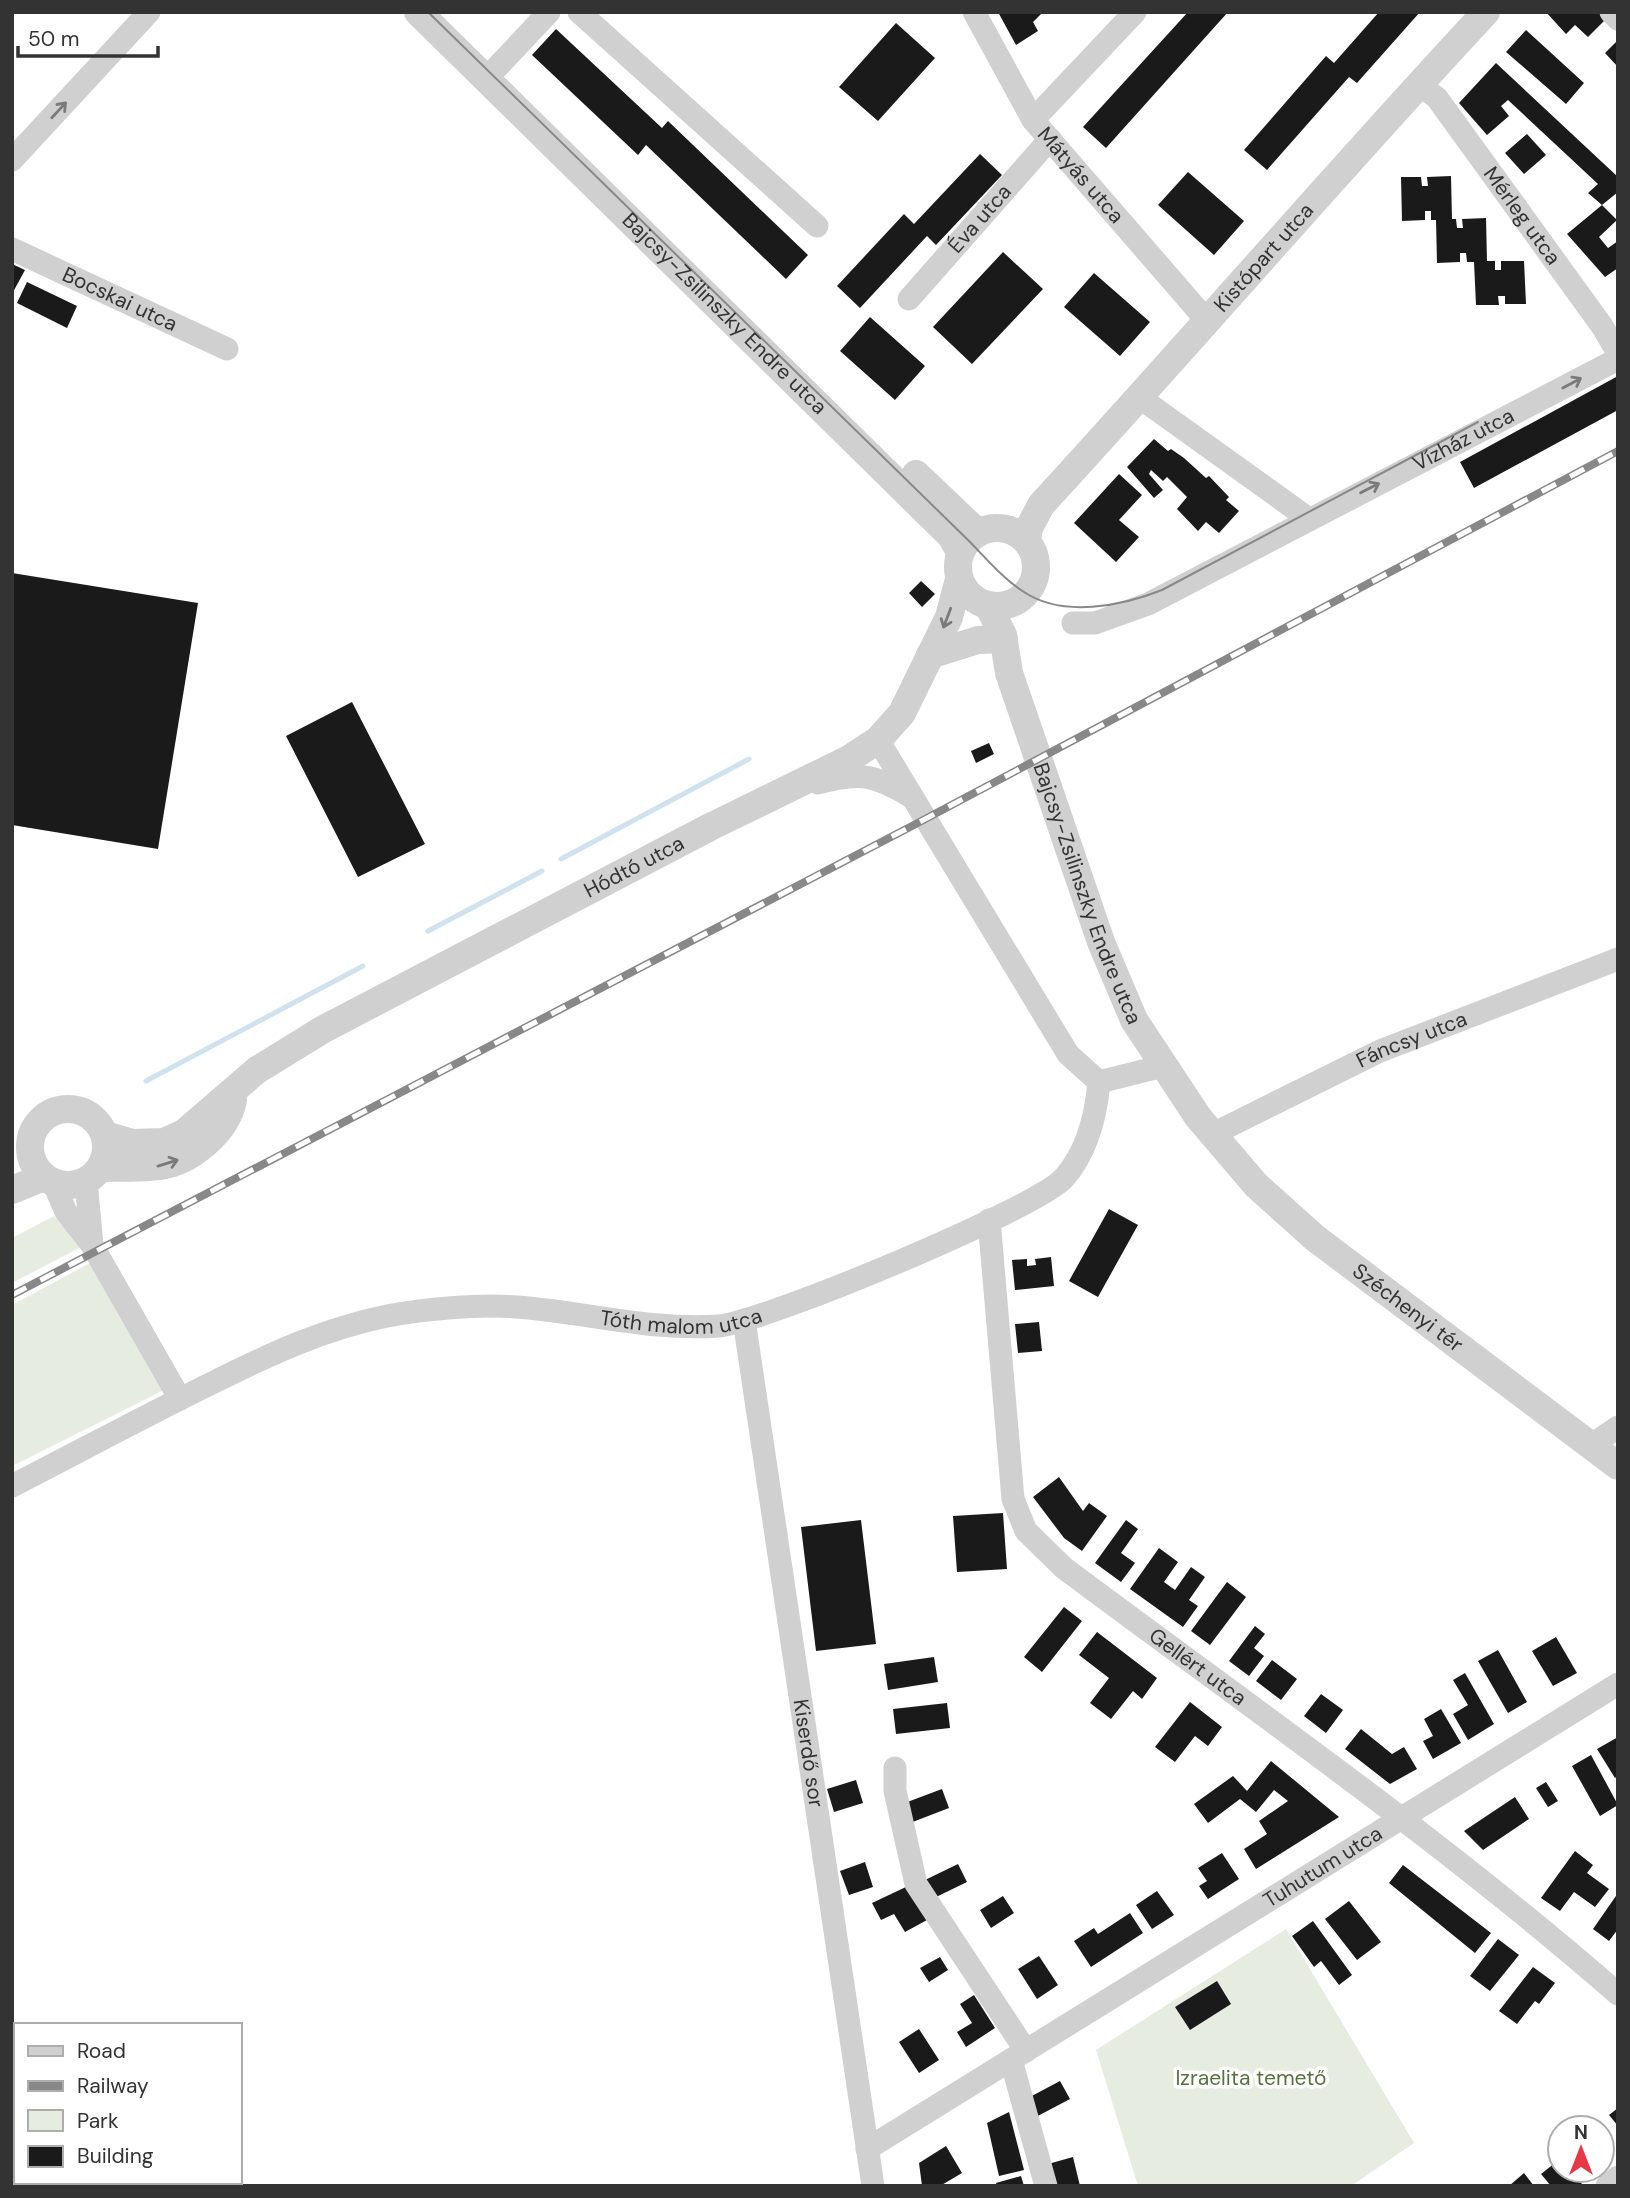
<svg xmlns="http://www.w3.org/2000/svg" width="1630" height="2198" font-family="'DM Sans',sans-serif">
	<rect width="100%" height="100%" fill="#fff"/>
	<path fill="#e6ecdf" d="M54 1216 81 1247 12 1283V1238Z
		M90 1263 164 1390 12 1466V1305Z
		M1286 1929 1414 2143 1351 2186H1138L1096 2050Z"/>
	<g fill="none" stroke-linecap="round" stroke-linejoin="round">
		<path stroke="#cfe2ee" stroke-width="5" d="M561 859 749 759
			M428 931 542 871
			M146 1081 363 966"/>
	</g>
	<path fill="#1a1a1a" d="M998 12H1043L1033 22 1038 31 1016 45Z
		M1188 12H1228L1106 148 1083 127Z
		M1379 12H1420L1357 83 1349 77 1267 170 1244 150 1326 56 1334 63Z
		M1546 12H1603L1608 17 1588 37 1575 25 1566 34Z
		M896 23 935 58 878 121 839 87Z
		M556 29 662 128 668 121 808 255 786 279 646 145 638 155 532 55Z
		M1526 30 1584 83 1566 104 1506 52Z
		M1618 40V67L1605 53Z
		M1496 63 1618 177V192L1602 205 1588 193 1598 184 1508 100 1501 106 1509 116 1487 135 1459 103Z
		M1527 134 1546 155 1524 174 1505 153Z
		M980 154 1002 175 936 245 927 236 860 308 837 286 904 214 914 224Z
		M1188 172 1244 221 1214 255 1158 205Z
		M1451 176 1452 219H1456L1457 228H1463L1462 219 1486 218 1487 261H1495V270H1501V261H1524L1526 304H1505V296H1498L1499 305H1476L1474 262H1467L1466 253H1460V262L1437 263 1436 220H1431V211H1425V220L1402 221 1401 177H1421L1422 186H1428L1427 177Z
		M1602 205 1617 220 1599 237 1608 248 1618 241V268L1605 277 1567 234Z
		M1003 252 1043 289 972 364 933 327Z
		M12 264 25 270 12 294Z
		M1094 273 1150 322 1120 356 1064 307Z
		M27 282 77 306 67 328 17 303Z
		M870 317 925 366 895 400 840 351Z
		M1618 376V410L1474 488 1460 462Z
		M1154 439 1168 451 1171 449 1184 458 1206 478 1209 476 1229 497 1226 500 1239 511 1219 533 1206 522 1198 531 1177 509 1187 497 1167 477 1163 481 1151 470 1149 474 1163 490 1154 498 1127 467Z
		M1119 474 1142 495 1119 520 1139 537 1116 562 1074 523Z
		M12 573 198 603 158 849 12 825Z
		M921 581 935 594 922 607 909 593Z
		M352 702 425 844 358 877 286 736Z
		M989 743 994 754 976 763 971 751Z
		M1109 1209 1138 1225 1098 1297 1069 1281Z
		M1051 1257 1054 1286 1015 1290 1012 1260 1027 1259V1266L1036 1265 1035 1259Z
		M1039 1322 1042 1351 1018 1353 1015 1324Z
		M1059 1477 1083 1511 1089 1503 1107 1516 1082 1551 1064 1538 1033 1497Z
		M1003 1513 1007 1569 957 1572 953 1516Z
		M861 1520 876 1644 816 1651 801 1527Z
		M1126 1520 1138 1529 1121 1553 1135 1563 1121 1582 1095 1563Z
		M1159 1548 1178 1562 1164 1582 1175 1590 1191 1567 1205 1577 1189 1600 1198 1606 1183 1627 1130 1589Z
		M1227 1582 1246 1597 1210 1645 1191 1631Z
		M1064 1607 1082 1621 1042 1672 1024 1657Z
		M1255 1626 1265 1634 1254 1648 1264 1656 1249 1676 1229 1661Z
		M1097 1632 1157 1678 1142 1699 1133 1691 1111 1719 1090 1703 1109 1678 1079 1655Z
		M1556 1637 1577 1673 1553 1686 1532 1651Z
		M1498 1650 1527 1702 1508 1713 1478 1661Z
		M934 1657 938 1682 888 1690 884 1664Z
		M1272 1660 1297 1679 1281 1700 1256 1681Z
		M1465 1673 1494 1724 1468 1740 1453 1714 1468 1705 1453 1680Z
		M1321 1694 1343 1710 1326 1733 1304 1716Z
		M1190 1702 1222 1727 1208 1746 1195 1736 1175 1762 1155 1747Z
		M947 1703 950 1728 896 1734 893 1709Z
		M1441 1709 1461 1743 1433 1759 1423 1741 1433 1736 1424 1719Z
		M1361 1729 1392 1754 1404 1747 1417 1769 1390 1784 1345 1749Z
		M1618 1737V1776L1615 1778 1597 1749Z
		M1591 1755 1618 1805 1600 1816 1572 1766Z
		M1271 1761 1339 1817 1256 1869 1244 1849 1267 1834 1259 1821 1288 1801 1274 1790 1256 1812 1240 1799 1208 1823 1194 1804 1233 1776 1247 1791Z
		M856 1780 863 1803 834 1812 827 1789Z
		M1546 1782 1558 1801 1548 1807 1536 1788Z
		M942 1789 949 1808 910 1823 902 1804Z
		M1515 1797 1529 1819 1483 1850 1464 1831Z
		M1575 1851 1593 1865 1587 1873 1609 1889 1595 1907 1574 1892 1560 1911 1541 1898Z
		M1222 1853 1239 1879 1208 1899 1199 1886 1207 1881 1198 1868Z
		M865 1862 873 1887 849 1895 840 1871Z
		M958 1864 967 1882 934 1898 925 1880Z
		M1403 1865 1491 1933 1475 1953 1389 1883Z
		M908 1886 927 1920 905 1932 894 1914 881 1920 872 1903Z
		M1157 1891 1174 1915 1152 1929 1136 1905Z
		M1618 1893V1929L1609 1941 1593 1929Z
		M1003 1896 1014 1913 991 1928 980 1910Z
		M1349 1901 1381 1942 1357 1960 1325 1919Z
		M1130 1913 1143 1933 1091 1967 1074 1941 1094 1928 1098 1934Z
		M1313 1921 1352 1975 1339 1985 1321 1961 1314 1967 1292 1936Z
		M1498 1939 1519 1955 1490 1991 1470 1976Z
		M1039 1956 1058 1985 1037 1999 1018 1969Z
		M940 1957 948 1970 929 1982 920 1968Z
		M1533 1967 1555 1983 1539 2004 1535 2001 1517 2024 1499 2011Z
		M1217 1981 1231 2004 1190 2030 1175 2007Z
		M974 1995 995 2028 966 2047 957 2032 972 2023 960 2004Z
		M919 2029 939 2060 919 2073 899 2042Z
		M1060 2081 1070 2099 1034 2118 1028 2098Z
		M1618 2108V2126L1609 2115Z
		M1009 2112 1024 2170 999 2176 987 2123Z
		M1602 2144 1613 2158 1602 2167Z
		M946 2146 962 2173 940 2186H922L919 2163Z
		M1073 2157 1080 2186H1054L1048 2164Z
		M1560 2159V2170H1570L1582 2184 1580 2186H1551L1541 2174Z
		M1524 2173 1534 2186H1509Z
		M1021 2176 1024 2186H997L996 2183Z"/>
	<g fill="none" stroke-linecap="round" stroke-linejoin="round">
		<g stroke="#d0d0d0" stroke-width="23">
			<path d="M579 12 817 226"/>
			<path id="s1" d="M974 12 1033 120 1208 322"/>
			<path d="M1611 12 1618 19"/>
			<path d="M486 79 549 12"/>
			<path id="s2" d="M1419 84 1437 98 1602 326 1618 353"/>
			<path d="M1033 120 1135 12"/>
			<path d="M12 160 149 12"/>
			<path id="s3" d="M12 249 227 349"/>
			<path id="s4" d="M909 299 1050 139"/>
			<path d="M1139 397 1309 519"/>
			<path id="s5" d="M1073 623H1095L1148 604 1618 359"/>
			<path d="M878 740 1068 1054 1099 1082"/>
			<path d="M818 783C860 772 873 774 910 796"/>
			<path d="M1099 1082 1163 1066"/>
			<path id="s6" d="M1213 1134 1380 1051 1618 959"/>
			<path d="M86 1181 92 1245"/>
			<path d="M53 1182 66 1212 92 1245 180 1399"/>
			<path id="s7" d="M989 1220 1013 1499 1026 1531 1064 1568C1250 1707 1443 1841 1618 1994"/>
			<path id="s8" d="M744 1320 873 2186"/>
			<path d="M1590 1446 1618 1427"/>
			<path id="s9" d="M12 1486C78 1452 143 1417 210 1384 268 1355 323 1329 387 1316 424 1309 479 1304 517 1307 585 1312 650 1331 719 1326 764 1322 1036 1209 1064 1178 1087 1152 1096 1116 1099 1082"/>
			<path d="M895 1768V1791L916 1884 1026 2051"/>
			<path d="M1011 2060 1046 2186"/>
			<path id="s10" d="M867 2149 1618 1684"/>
			<path d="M1607 2186 1618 2177"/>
		</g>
		<g stroke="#d0d0d0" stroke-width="28">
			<path id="s11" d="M418 12 951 536 960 552"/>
			<path d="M916 474 978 533"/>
			<circle cx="997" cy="567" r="39"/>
			<path id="s12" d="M1027 540 1029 528 1041 505C1191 342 1335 174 1486 12"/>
			<path id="s13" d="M988 605 1003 635 1009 673 1101 942 1134 1020 1198 1117 1256 1185 1315 1238 1618 1466"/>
			<path d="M930 655 978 640 1004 639"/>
			<circle cx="68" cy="1147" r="38"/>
			<path id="s14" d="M105 1135 132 1143 164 1142 184 1133 257 1070 322 1030 710 827 849 759 878 740 902 713 949 617 959 579"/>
			<path d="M101 1168C120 1167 141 1169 160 1166 191 1162 227 1131 233 1100"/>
			<path d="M12 1190 44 1177"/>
		</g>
		<path stroke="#888" stroke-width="2" d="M428 12 968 540C986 558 1003 579 1024 592 1063 618 1122 606 1162 590L1478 422"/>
		<defs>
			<path id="rail" d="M12 1295 912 826 1618 451"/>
		</defs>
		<use href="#rail" stroke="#888" stroke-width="8"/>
		<use href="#rail" stroke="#fff" stroke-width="5" stroke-dasharray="16" stroke-linecap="butt"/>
	</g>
	<defs><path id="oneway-shaft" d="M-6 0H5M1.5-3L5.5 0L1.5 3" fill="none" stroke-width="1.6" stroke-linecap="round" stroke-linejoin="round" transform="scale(1.75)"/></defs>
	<g stroke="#7a7a7a">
		<use href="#oneway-shaft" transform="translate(59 110) rotate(-47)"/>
		<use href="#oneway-shaft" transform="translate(1572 383) rotate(-28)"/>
		<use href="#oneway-shaft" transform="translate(1370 488) rotate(-27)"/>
		<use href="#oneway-shaft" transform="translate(947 618) rotate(111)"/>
		<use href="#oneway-shaft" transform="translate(168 1163) rotate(-17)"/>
	</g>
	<g text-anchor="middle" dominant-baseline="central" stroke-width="7" stroke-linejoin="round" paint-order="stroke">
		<g font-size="21" fill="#333" stroke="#fff">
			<text stroke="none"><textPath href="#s1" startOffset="196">Mátyás utca</textPath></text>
			<text stroke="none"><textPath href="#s2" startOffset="168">Mérleg utca</textPath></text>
			<text stroke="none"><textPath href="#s4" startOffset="107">Éva utca</textPath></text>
			<text stroke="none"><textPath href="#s12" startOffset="371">Kistópart utca</textPath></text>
			<text stroke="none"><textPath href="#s3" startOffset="119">Bocskai utca</textPath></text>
			<text stroke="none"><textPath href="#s11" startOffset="430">Bajcsy-Zsilinszky Endre utca</textPath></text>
			<text stroke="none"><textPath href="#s5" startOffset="434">Vízház utca</textPath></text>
			<text stroke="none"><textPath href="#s14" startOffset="607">Hódtó utca</textPath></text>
			<text stroke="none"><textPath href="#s13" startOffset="306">Bajcsy-Zsilinszky Endre utca</textPath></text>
			<text stroke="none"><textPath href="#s6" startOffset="220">Fáncsy utca</textPath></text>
			<text stroke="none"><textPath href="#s13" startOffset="842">Széchenyi tér</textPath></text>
			<text stroke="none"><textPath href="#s9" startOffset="709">Tóth malom utca</textPath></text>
			<text stroke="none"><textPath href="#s7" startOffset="534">Gellért utca</textPath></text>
			<text stroke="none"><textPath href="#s8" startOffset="438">Kiserdő sor</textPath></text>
			<text stroke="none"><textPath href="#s10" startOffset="536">Tuhutum utca</textPath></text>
		</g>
		<g font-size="21" fill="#56703f" stroke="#fff">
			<text x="1251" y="2078">Izraelita temető</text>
		</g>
	</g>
	<rect width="1630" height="2198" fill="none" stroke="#333333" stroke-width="28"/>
	<rect x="14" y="2023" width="228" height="161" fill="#ffffff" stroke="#adadad" stroke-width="2"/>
	<rect x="28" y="2046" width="35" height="10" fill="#d0d0d0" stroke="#adadad" stroke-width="2"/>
	<text x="77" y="2058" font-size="21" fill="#333333">Road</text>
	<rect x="28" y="2081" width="35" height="10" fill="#888888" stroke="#adadad" stroke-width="2"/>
	<text x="77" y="2093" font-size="21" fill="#333333">Railway</text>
	<rect x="28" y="2110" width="35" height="21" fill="#e6ecdf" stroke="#adadad" stroke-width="2"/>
	<text x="77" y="2128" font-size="21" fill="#333333">Park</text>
	<rect x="28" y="2146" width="35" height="21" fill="#1a1a1a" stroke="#adadad" stroke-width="2"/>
	<text x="77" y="2163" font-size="21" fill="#333333">Building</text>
	<g transform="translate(1581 2149)"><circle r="33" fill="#ffffff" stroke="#adadad" stroke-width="2"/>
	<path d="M0-5L12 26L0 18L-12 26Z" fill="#e63946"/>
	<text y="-10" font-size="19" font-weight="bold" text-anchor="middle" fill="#333333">N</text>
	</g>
	<path d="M18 46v10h140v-10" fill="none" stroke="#333333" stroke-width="3.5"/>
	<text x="28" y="46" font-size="21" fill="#333333" stroke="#ffffff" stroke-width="5" paint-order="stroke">50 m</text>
</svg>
